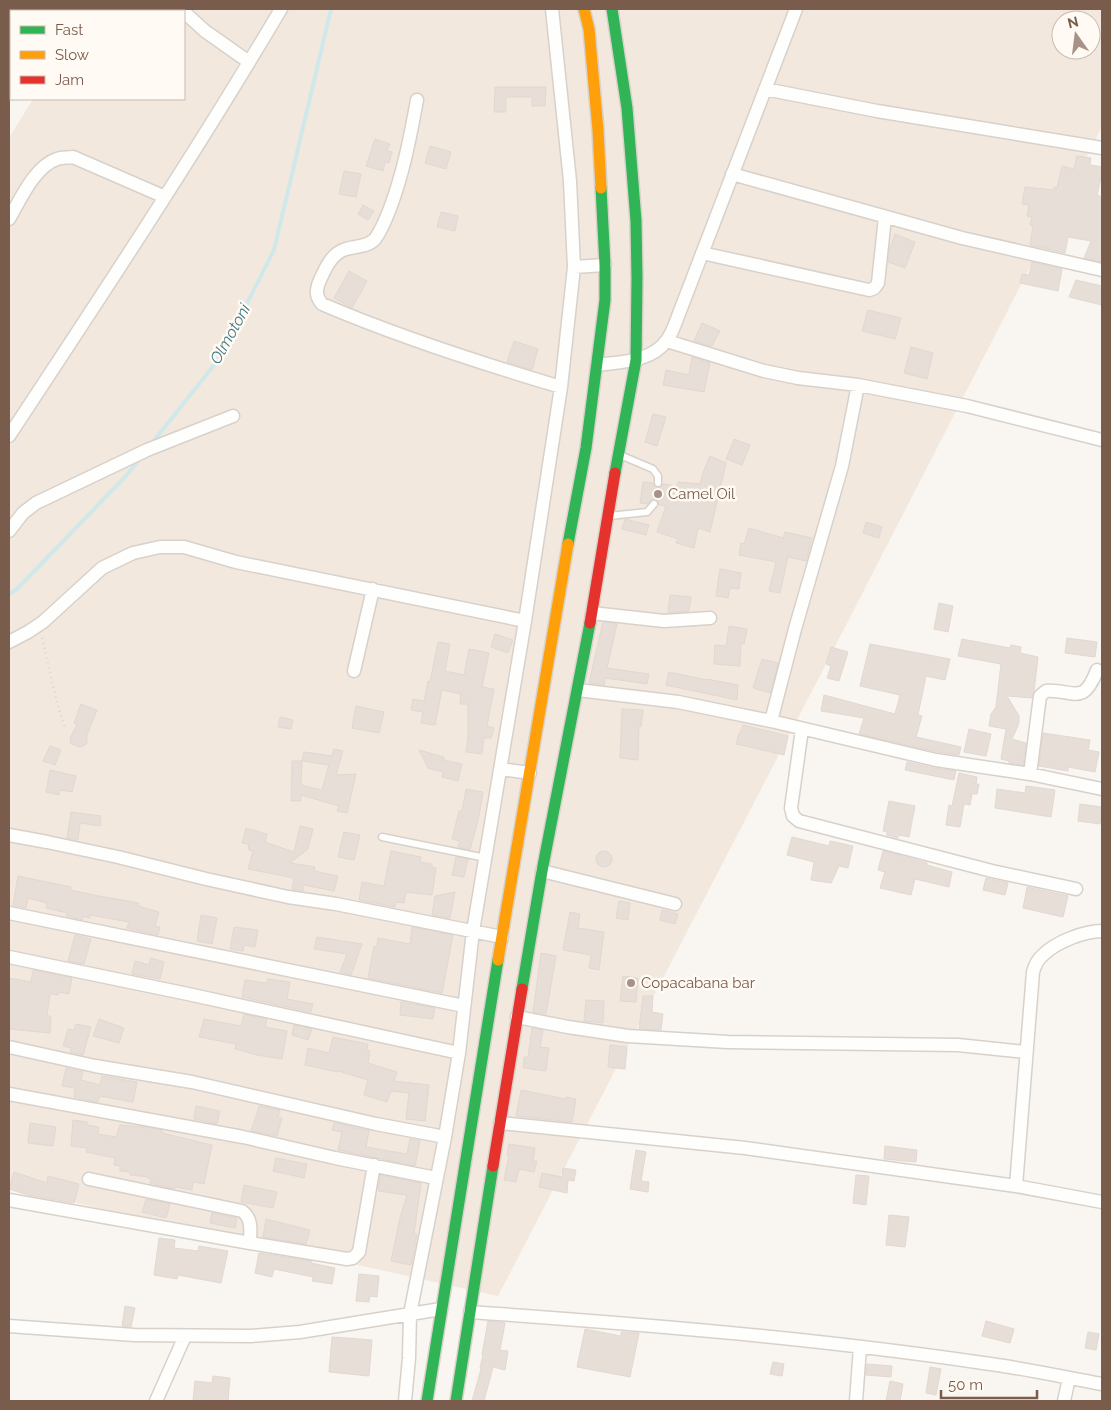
<svg xmlns="http://www.w3.org/2000/svg" width="1111" height="1410" font-family="Raleway,sans-serif">
	<rect width="100%" height="100%" fill="#f9f5f0"/>
	<path fill="#f2e8de" fill-rule="evenodd" d="M94 9H1102V127L826 664 498 1296 9 1188V138L33 99H184V11H91ZM1061 20H1091V50H1061Z"/>
	<g fill="none" stroke-linecap="round" stroke-linejoin="round">
		<path stroke="#d0e8ea" stroke-width="4" d="M152 443 219 359 274 250 331 9
			M9 594 17 589 124 478 140 459"/>
	</g>
	<path fill="#e6ded7" stroke="#e2d8d2" fill-rule="evenodd" d="M495 87H546L545 106H532V97H506V112H494Z
		M375 139 390 144 387 151 392 152 389 163 385 162 383 171 366 166Z
		M430 146 451 152 446 169 425 163Z
		M1077 156 1091 158 1090 165 1102 167V173L1097 195 1102 197V262L1084 258 1091 241 1068 237 1065 253 1030 245 1033 226 1030 225 1032 217 1027 216 1029 205 1022 204 1025 187 1054 190V187L1057 188 1062 166 1074 169Z
		M344 171 361 174 356 197 339 194Z
		M363 205 374 211 368 220 358 214Z
		M441 212 458 216 455 231 437 227Z
		M895 234 915 242 905 268 888 262 890 248Z
		M1032 262 1062 269 1058 291 1020 283 1022 274 1029 275Z
		M349 271 367 281 352 308 334 298Z
		M1076 280 1102 286V305L1069 297Z
		M868 310 901 318 895 339 862 331Z
		M702 323 720 331 712 346 694 341Z
		M514 341 538 349 532 370 507 362Z
		M911 347 933 353 927 379 904 373Z
		M692 357 710 363 704 392 663 385 666 370 689 375Z
		M653 414 666 417 657 446 645 442Z
		M734 439 750 445 742 465 726 459Z
		M710 456 726 463 710 532 698 528 694 548 676 543 678 539 657 532 666 506 659 505 658 501 654 499 651 500 648 504 640 503 643 482 653 483 654 486 658 488 661 487 663 484 677 486 678 482 700 484 704 470Z
		M625 519 649 525 646 535 622 529Z
		M866 522 882 527 879 538 863 533Z
		M749 528 783 538 785 532 812 538 806 561 788 557 780 593 769 591 776 562 739 555 741 543 744 544Z
		M720 569 741 573 739 589 730 588 728 598 716 596Z
		M670 595 691 597 689 611 668 613Z
		M939 603 953 606 948 632 934 629Z
		M603 622 617 624 607 668 649 674 647 684 605 678 604 685 589 683Z
		M729 626 747 629 744 644 741 643 740 666 714 664 715 645 726 646Z
		M495 634 513 640 508 653 491 647Z
		M1067 638 1097 642 1095 657 1065 653Z
		M962 639 1010 648 1011 645 1021 647 1020 653 1038 657 1034 691 1032 698 1007 696 1019 716V721L1018 726 1012 739 1026 743 1023 765 1009 763V761L1001 759 1006 729 989 726 991 714 996 707 1001 664 958 656Z
		M438 642 450 644 445 671 464 675 469 649 489 653 482 687 494 689 487 726 494 728 491 738H484L482 754 466 752 468 738V704H460L461 694 442 690 435 725 421 723 423 712 411 710 413 699 424 701 428 681 430 682Z
		M870 644 950 659 945 680 926 676 918 715 922 716 916 737 961 747 959 755 938 752 859 734 864 718 821 711 824 695 895 714 900 695 860 686Z
		M831 647 848 652 839 681 827 678 831 666 826 664Z
		M762 659 778 663 770 693 753 688Z
		M669 672 707 680V679L738 685 737 700 666 685Z
		M81 704 97 710 87 735V743L85 745 80 747 71 744 70 738 77 725 74 723Z
		M356 706 384 712 379 733 352 728Z
		M622 709 643 710 641 727 639 726 638 760 620 758Z
		M280 717 293 720 291 729 278 727Z
		M743 725 788 736 784 755 736 744 739 733 740 734Z
		M969 729 991 734 986 756 964 752Z
		M1043 733 1090 740 1088 750 1099 752 1095 772 1068 767V771L1039 766Z
		M50 746 61 750 55 765 43 761Z
		M334 749 343 751 336 775 356 774 347 813 337 811 339 806 301 795V801H291L292 761H302L304 752 332 756ZM302 761 329 765 322 790 301 785Z
		M419 750 444 757V760L462 764 458 781 442 777 443 772 428 768Z
		M907 762 934 768 956 771 954 780 905 770Z
		M50 770 76 776 72 792 60 790 59 795 46 792Z
		M959 773 977 777 976 784H979L977 794H972L970 805 964 804 960 827 946 825 949 805 952 806Z
		M1026 786 1055 790 1051 817 995 808 997 789 1025 793Z
		M466 789 483 792 479 816 470 850 458 847 460 841 452 839 459 811H462Z
		M889 801 915 806 909 837 899 835 898 838 887 835V832L883 831Z
		M1080 804 1102 807 1100 824 1078 821Z
		M71 812 101 816 100 826 80 823 78 840 67 838Z
		M300 826 313 829 308 849 290 863 315 867 314 871 338 876 334 891 304 885 303 891 292 889 294 878 248 869 253 851 249 850 248 844 242 843 246 828 267 834 265 842 294 852Z
		M344 832 360 835 354 860 338 857Z
		M792 837 829 846 830 841 853 846 848 868 839 866 831 883 811 880 814 862 787 855Z
		M596 859a8 8 0 1 1 16 0a8 8 0 1 1-16 0Z
		M391 851 421 857 420 862 432 864V867L436 868 432 895 406 892 404 903 396 902 395 907 359 900 362 882 384 886Z
		M883 851 927 863V865L952 872 949 887 915 879 911 895 880 888 885 872 878 870Z
		M456 857 468 859 464 877 452 875Z
		M18 876 71 887 70 890 99 896 139 903 138 906 159 912 155 926 160 927 158 935 127 928 129 922 90 915V918L83 916 82 920 66 916 67 913 46 908 47 903 28 898 26 908 13 905Z
		M986 878 1008 883 1005 895 983 890Z
		M1027 887 1068 896 1063 917 1023 908Z
		M455 892 450 918 432 915 435 896Z
		M619 901 630 903 628 920 616 918Z
		M662 910 678 914 675 924 660 920Z
		M570 912 580 914 578 928 604 932 599 970 589 968 591 955 563 950Z
		M201 915 217 918 212 944 197 941Z
		M234 927 258 930 255 947 244 945 243 951 230 949Z
		M412 927 453 935 442 993 368 978 374 946 377 947 378 938 410 944Z
		M75 935 91 939 84 964 68 961Z
		M317 937 362 944 351 975 340 972 347 954 314 949Z
		M541 953 556 956 546 1014 533 1012Z
		M151 958 164 962 160 979 132 974 135 961 149 965Z
		M33 970 72 978 69 994 59 992 58 995 50 994 47 1016H51L50 1033 9 1029V978L31 982Z
		M623 976 638 978 636 1002 620 1001Z
		M268 979 290 982 287 999 313 1004 311 1012 242 997 245 980 267 983Z
		M643 996H653L652 1012 663 1014 661 1030 639 1029Z
		M586 1000 604 1001 603 1023 584 1021Z
		M401 1002 435 1008 433 1019 400 1015Z
		M244 1014 267 1019 265 1027 287 1031 282 1059 257 1055 235 1049 236 1044 199 1037 204 1019 241 1026Z
		M99 1019 124 1028 119 1043 93 1036Z
		M76 1024 91 1027 83 1055 70 1052 71 1048 63 1046 68 1029 74 1030Z
		M294 1025 312 1029 308 1040 292 1035Z
		M532 1028 543 1030 540 1047 549 1048 546 1071 523 1068 524 1057H528Z
		M333 1037 368 1044 367 1050 370 1051 368 1063 397 1072 394 1081 429 1085 425 1121 406 1119 409 1093 391 1091 387 1102 364 1095 368 1080 338 1071 337 1072 305 1065 308 1048 329 1053Z
		M610 1045 627 1047 625 1069 608 1067Z
		M66 1068 83 1072 81 1080 100 1085 102 1076 137 1082 133 1102 100 1096 98 1102 74 1097 75 1088 62 1086Z
		M521 1090 566 1099V1097L576 1099 572 1122 516 1116Z
		M196 1106 220 1111 217 1124 194 1119Z
		M259 1106 280 1110 278 1117 282 1118 277 1136 251 1131Z
		M73 1120 87 1122V1125L99 1127 98 1134 116 1137 120 1125 144 1127 162 1130V1133L212 1145 204 1184 193 1182 192 1190 175 1187 174 1189 150 1183 151 1179 148 1178V1177L130 1175V1172L120 1171V1166L114 1165 115 1158 86 1152 87 1148 71 1146Z
		M30 1123 56 1127 53 1146 28 1143Z
		M334 1123 369 1131 366 1147 407 1154 410 1139 420 1141 415 1166 338 1150 342 1132 332 1130Z
		M509 1144 535 1148 533 1161H537L534 1172 519 1169 516 1182 504 1180 509 1155H507Z
		M885 1146 917 1150 916 1162 884 1159Z
		M636 1150 646 1152 641 1181 649 1182 648 1192 630 1189Z
		M276 1158 307 1164 304 1178 273 1171Z
		M563 1168 576 1170 574 1181 568 1180 567 1193 539 1187 542 1173 562 1177Z
		M14 1172 47 1183 48 1176 79 1184 74 1203 28 1195 9 1189Z
		M380 1175 421 1183 414 1234H417L411 1265 391 1261 400 1218 407 1195 378 1191Z
		M856 1175 869 1176 866 1205 853 1203Z
		M244 1185 277 1192 273 1208 241 1202Z
		M146 1199 170 1204 166 1218 142 1212Z
		M212 1213 237 1218 235 1228 210 1223Z
		M889 1215 909 1217 905 1247 886 1245Z
		M266 1219 310 1230 306 1244 263 1237Z
		M159 1238 175 1240 174 1248 198 1251 199 1246 228 1251 221 1283 178 1275 177 1279 154 1275Z
		M259 1253 312 1261 311 1263 335 1268 332 1284 312 1281 313 1277 274 1269 272 1277 255 1273Z
		M359 1274 379 1276 377 1297 370 1296 369 1302 356 1301Z
		M125 1306 135 1308 131 1327 122 1326Z
		M488 1321 505 1323 500 1350 508 1351 505 1370 493 1367 484 1401H472L481 1369 480 1368 483 1355H482Z
		M986 1321 1014 1329 1010 1343 982 1336Z
		M585 1329 621 1336V1332L639 1333 630 1377 577 1367Z
		M1088 1332 1099 1334 1096 1350 1085 1348Z
		M332 1337 372 1340 369 1376 329 1372Z
		M773 1362 784 1364 782 1376 770 1374Z
		M867 1364 892 1366 891 1377 866 1375Z
		M930 1367 941 1369 936 1395 926 1393Z
		M213 1376 230 1378 228 1401H193L195 1381 212 1383Z
		M890 1381 903 1384 900 1401H886Z"/>
	<g fill="none" stroke-linecap="round" stroke-linejoin="round">
		<defs>
			<path id="lane" d="M620 455 653 469 658 476V483
				M609 516 647 512 654 504
				M382 837 486 858"/>
			<path id="street" d="M49 11 50 9
				M184 12 205 31 249 62
				M9 69 11 65
				M765 89 877 111 1102 148
				M417 100C410 138 403 175 389 211 385 221 381 231 375 239 368 247 356 246 346 249 332 253 326 267 320 280 316 289 315 296 322 304 399 337 480 363 561 387
				M732 174 962 238 1102 270
				M9 219C20 200 35 166 57 159 62 157 68 158 73 157L165 197
				M702 253 869 290C874 289 875 288 878 283L885 217
				M574 267 605 265
				M667 341 764 371 798 378 858 385 967 406 1102 440
				M597 365C620 362 652 362 667 340 673 332 676 321 680 311L796 9
				M9 436C102 295 195 154 281 9
				M9 531 23 513 36 503 147 450 233 416
				M592 613 664 621 710 618
				M9 642 28 632 43 622 102 568 133 553 160 547H184L236 562 525 621
				M354 671 373 589
				M578 690 678 702 771 721 936 760 1030 774 1102 789
				M771 721 795 629 842 466 858 385
				M802 729 791 808 793 816 799 821 992 871 1076 889
				M501 769 530 773
				M1030 774 1040 696 1046 691C1074 689 1083 707 1097 670
				M9 835 47 842 118 857 206 879 288 897 336 904 502 937
				M542 871 675 904
				M9 913 464 1006
				M9 957 188 994 459 1053
				M517 1017 568 1027 628 1036 728 1042 958 1045 1026 1052
				M9 1047 95 1066 192 1082 376 1124 445 1137
				M9 1094 243 1137 335 1158 436 1178
				M500 1123 745 1148 1016 1186 1102 1202
				M89 1179 242 1211C253 1219 250 1231 250 1243
				M1016 1186 1033 972C1035 965 1038 959 1043 955 1056 942 1084 931 1102 931
				M9 1200 250 1243 347 1259 353 1258 359 1252 374 1165
				M470 1312C641 1324 813 1338 983 1363 1023 1368 1063 1377 1102 1384
				M9 1326 134 1335 251 1336 300 1332 441 1309
				M156 1401 185 1336
				M405 1401 409 1358 410 1314 445 1137 459 1053 473 931 525 621 561 387 574 267 570 181 552 9
				M856 1401 860 1347
				M1064 1401 1069 1378"/>
			<path id="fast" d="M612 9 627 108 636 221 637 278 636 360 615 473
				M568 544 586 448 605 300V265L601 188
				M522 989 542 871 590 623
				M427 1401 498 960
				M456 1401 493 1166"/>
			<path id="slow" d="M584 9 589 29 598 130 601 188
				M498 960 568 544"/>
			<path id="jam" d="M590 623 615 473
				M493 1166 522 989"/>
		</defs>
		<use href="#lane" stroke="#d7d1cb" stroke-width="9"/>
		<use href="#street" stroke="#d7d1cb" stroke-width="15"/>
		<use href="#fast" stroke="#d9d2cb" stroke-width="14"/>
		<use href="#slow" stroke="#d9d2cb" stroke-width="14"/>
		<use href="#jam" stroke="#d9d2cb" stroke-width="14"/>
		<path stroke="#dcd5d0" stroke-width="2.5" stroke-dasharray="1 4" stroke-linecap="butt" d="M42 638 57 703 65 728"/>
		<use href="#lane" stroke="#fefefd" stroke-width="6"/>
		<use href="#street" stroke="#fefefd" stroke-width="12"/>
		<use href="#fast" stroke="#30b455" stroke-width="11"/>
		<use href="#slow" stroke="#ff9f0a" stroke-width="11"/>
		<use href="#jam" stroke="#e5322d" stroke-width="11"/>
	</g>
	<g fill="#a69286" stroke="#fffaf3" stroke-width="2">
		<circle cx="658" cy="494" r="5"/>
		<circle cx="631" cy="983" r="5"/>
	</g>
	<g text-anchor="middle" dominant-baseline="central" stroke-width="5" stroke-linejoin="round" paint-order="stroke">
		<g font-size="15" fill="#7a5c4d" stroke="#fffaf3" text-anchor="start">
			<text x="668" y="494">Camel Oil</text>
			<text x="641" y="983">Copacabana bar</text>
		</g>
		<g font-size="16" font-style="italic" fill="#437c86" stroke="#fffaf3">
			<text transform="translate(230 334) rotate(-61)">Olmotoni</text>
		</g>
	</g>
	<rect width="1111" height="1410" fill="none" stroke="#7a5c4d" stroke-width="20"/>
	<rect x="10" y="10" width="175" height="90" fill="#fffaf3" stroke="#cabbb1"/>
	<rect x="20" y="26" width="25" height="8" fill="#30b455" stroke="#cabbb1"/>
	<text x="55" y="35" font-size="15" fill="#7a5c4d">Fast</text>
	<rect x="20" y="51" width="25" height="8" fill="#ff9f0a" stroke="#cabbb1"/>
	<text x="55" y="60" font-size="15" fill="#7a5c4d">Slow</text>
	<rect x="20" y="76" width="25" height="8" fill="#e5322d" stroke="#cabbb1"/>
	<text x="55" y="85" font-size="15" fill="#7a5c4d">Jam</text>
	<g transform="translate(1076 35) rotate(346)"><circle r="24" fill="#fffaf3" stroke="#cabbb1"/>
	<path d="M0-4L9 19L0 12L-9 19Z" fill="#a69286"/>
	<text y="-8" font-size="14" font-weight="bold" text-anchor="middle" fill="#7a5c4d">N</text>
	</g>
	<path d="M941 1390v8h96v-8" fill="none" stroke="#7a5c4d" stroke-width="2.5"/>
	<text x="948" y="1390" font-size="15" fill="#7a5c4d" stroke="#fffaf3" stroke-width="4" paint-order="stroke">50 m</text>
</svg>
